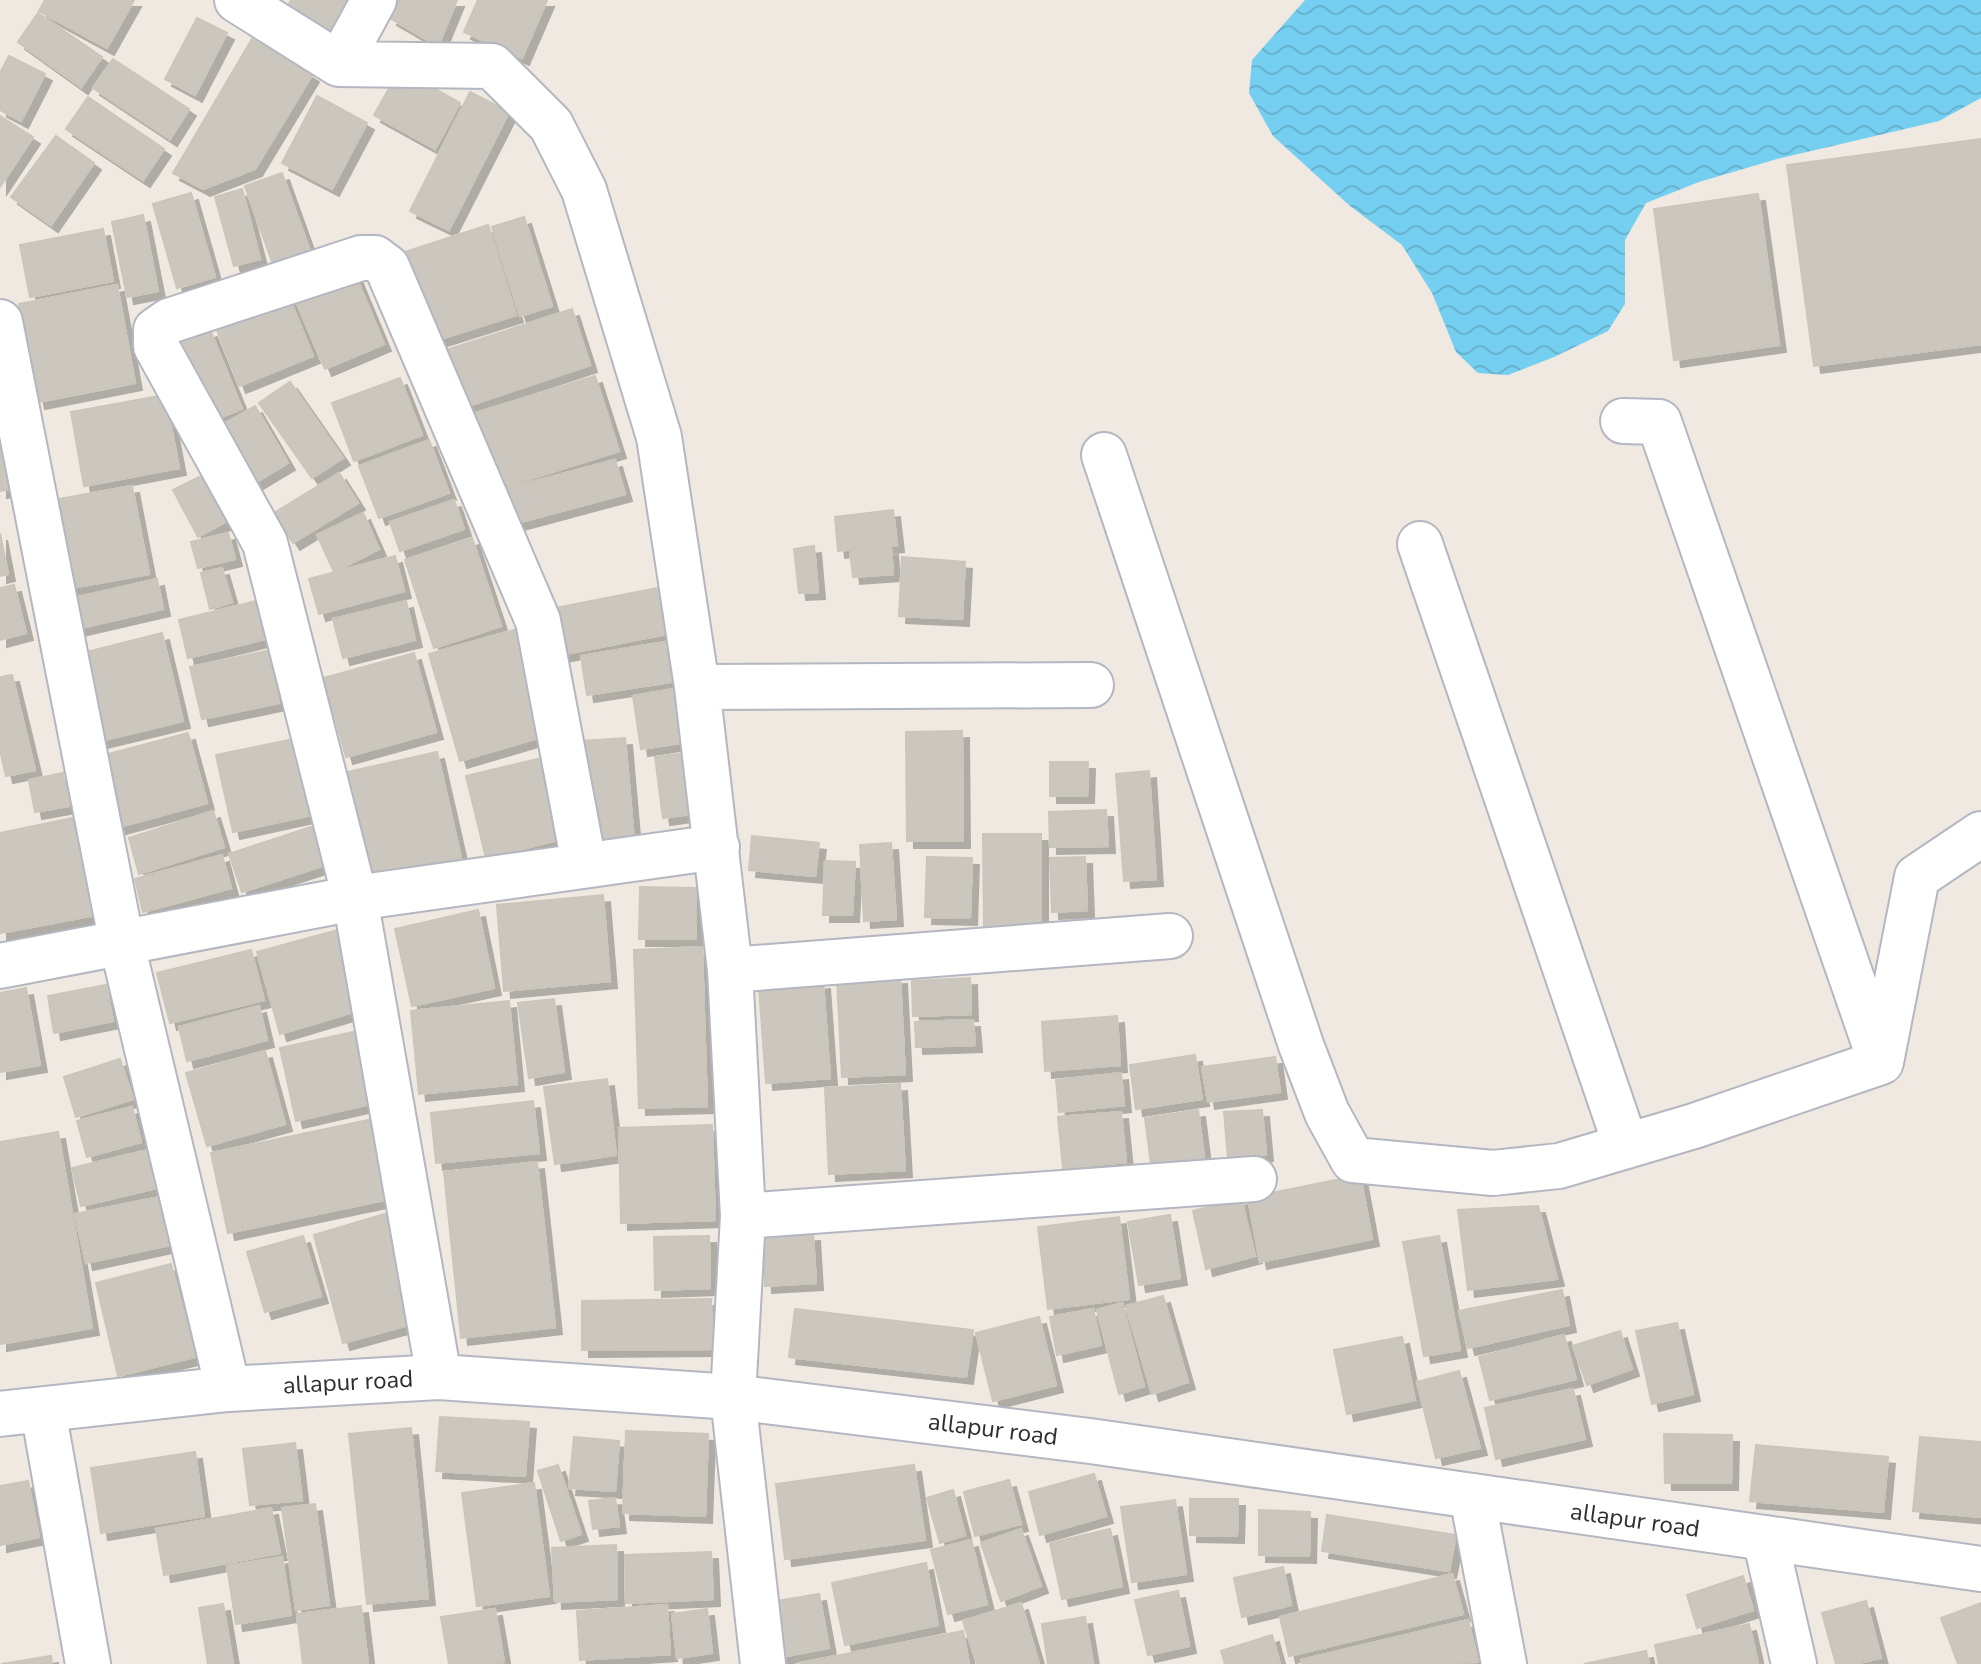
<svg xmlns="http://www.w3.org/2000/svg" width="1981" height="1664" font-family="'Nunito Sans',sans-serif">
	<defs>
		<pattern id="water-waves" width="16" height="10" patternUnits="userSpaceOnUse" patternTransform="scale(2)"><rect width="16" height="10" fill="#75cff0"/><path d="M0 5q4-4 8 0t8 0" fill="none" stroke="#66b2ce"/></pattern>
		<filter id="shadow"><feDropShadow dx="7" dy="7" stdDeviation="0" flood-color="#0004"/></filter>
	</defs>
	<rect width="100%" height="100%" fill="#efe9e1"/>
	<path fill="url(#water-waves)" d="M1305 0H1981V98L1939 121 1777 159 1699 182 1646 203 1625 240V304L1608 331 1554 357 1508 375 1478 373 1456 352 1432 293 1402 245 1350 206 1273 136 1249 93 1252 60Z"/>
	<path fill="#cbc7bf" stroke="#cbc5ba" stroke-width="2" filter="url(#shadow)" d="M45 0H134L107 48 39 11Z
		M291 0H355L333 41 283 16Z
		M399 0H457L438 46 390 18Z
		M478 0H547L522 58 464 32Z
		M38 13 102 57 81 87 18 42Z
		M197 18 227 33 195 95 165 79Z
		M252 39 312 75 255 169 203 189 173 173Z
		M9 56 45 74 21 121 0 110V73Z
		M113 59 189 109 170 139 93 88Z
		M400 69 460 103 435 149 374 115Z
		M470 92 509 112 449 230 410 211Z
		M317 96 367 123 332 189 282 163Z
		M88 97 164 149 143 180 66 129Z
		M0 116 33 137 0 187Z
		M56 136 94 163 51 225 11 197Z
		M1981 139V344L1814 366 1787 165Z
		M282 173 311 254 274 267 245 186Z
		M242 189 260 259 234 266 215 197Z
		M191 193 215 277 177 288 153 204Z
		M1758 194 1779 345 1674 360 1654 209Z
		M143 215 158 291 127 297 112 222Z
		M524 217 552 306 520 316 492 227Z
		M488 225 516 315 431 342 402 253Z
		M103 229 113 281 30 297 20 245Z
		M351 265 384 344 325 369 291 289Z
		M117 285 135 383 38 402 19 304Z
		M285 288 313 356 239 386 212 317Z
		M572 309 590 365 459 409 440 352Z
		M210 330 242 409 200 425 169 346Z
		M595 376 619 451 489 492 466 416Z
		M400 378 422 435 354 461 332 403Z
		M290 382 343 458 312 478 259 403Z
		M165 395 179 468 84 486 71 412Z
		M255 406 288 463 253 484 219 427Z
		M0 434 11 489 0 491Z
		M429 440 449 493 379 518 359 466Z
		M615 460 625 494 506 526 497 491Z
		M339 473 358 503 293 543 274 513Z
		M205 474 230 519 198 537 173 490Z
		M132 486 149 574 71 588 53 500Z
		M454 500 464 529 400 551 390 522Z
		M893 510 897 545 838 551 835 517Z
		M363 513 379 549 334 572 317 535Z
		M0 533 8 574 0 576Z
		M228 533 235 559 198 568 191 542Z
		M472 538 501 626 434 648 405 560Z
		M814 546 818 592 799 593 794 549Z
		M891 548 893 574 853 577 850 551Z
		M395 556 404 591 319 614 309 579Z
		M902 557 965 562 962 619 899 616Z
		M222 568 232 602 210 609 201 573Z
		M157 579 163 609 72 630 65 600Z
		M14 585 26 633 0 640V588Z
		M658 588 667 634 560 655 550 609Z
		M256 601 265 639 188 658 179 620Z
		M406 601 415 640 343 658 333 619Z
		M521 628 551 734 460 761 429 654Z
		M162 633 183 721 100 741 79 654Z
		M665 642 671 682 587 695 581 656Z
		M267 651 279 703 202 719 190 667Z
		M414 653 436 732 346 757 324 678Z
		M12 675 35 770 6 776 0 750V677Z
		M679 688 687 742 641 749 633 696Z
		M962 731 963 841H907L906 732Z
		M188 733 207 803 119 827 101 756Z
		M299 738 316 814 233 832 216 755Z
		M625 738 634 840 593 844 583 741Z
		M437 752 461 858 366 880 343 773Z
		M684 753 692 814 663 818 655 757Z
		M550 756 570 837 486 858 466 776Z
		M1050 762H1088L1087 796H1050Z
		M1149 771 1156 879 1124 881 1116 774Z
		M63 773 69 806 35 812 29 780Z
		M1106 810 1108 846 1050 847 1049 812Z
		M213 811 224 847 139 874 129 838Z
		M82 816 101 914 0 933V833Z
		M317 825 331 863 242 892 229 854Z
		M983 834H1041V930L984 931Z
		M752 836 819 843 815 876 749 870Z
		M891 843 896 919 864 921 860 845Z
		M222 855 231 888 143 912 135 879Z
		M927 857 972 858 970 918 925 917Z
		M1085 857 1087 910 1052 912 1050 858Z
		M825 861 855 862 852 915H823Z
		M640 887 696 888V939H639Z
		M603 895 610 981 504 991 497 905Z
		M478 910 494 988 412 1006 395 929Z
		M338 930 360 1010 280 1034 257 952Z
		M702 947 707 1106 639 1108 634 950Z
		M251 950 264 1000 170 1023 157 973Z
		M900 977 905 1074 842 1077 837 979Z
		M970 978 971 1014 913 1016 912 981Z
		M823 982 830 1078 766 1083 759 987Z
		M106 985 113 1021 54 1033 48 996Z
		M26 988 40 1065 0 1072V993Z
		M554 999 564 1072 529 1078 518 1003Z
		M509 1001 517 1084 419 1094 411 1011Z
		M259 1006 267 1040 187 1061 179 1027Z
		M1117 1016 1120 1065 1045 1071 1042 1022Z
		M973 1020 975 1045 916 1047 915 1022Z
		M362 1030 379 1102 296 1121 280 1048Z
		M265 1051 285 1124 207 1146 186 1073Z
		M1195 1055 1202 1099 1136 1109 1130 1065Z
		M1275 1057 1280 1092 1208 1102 1202 1067Z
		M120 1059 133 1099 76 1117 64 1077Z
		M1121 1073 1124 1105 1059 1112 1056 1080Z
		M607 1079 616 1155 555 1164 544 1087Z
		M900 1084 905 1170 829 1174 825 1088Z
		M533 1101 539 1153 436 1163 431 1113Z
		M132 1107 141 1142 87 1157 77 1121Z
		M1198 1110 1205 1165 1152 1172 1145 1118Z
		M1262 1110 1266 1154 1228 1158 1224 1112Z
		M1121 1112 1126 1162 1063 1168 1058 1117Z
		M378 1118 394 1198 228 1233 211 1153Z
		M712 1125 715 1220 621 1223 619 1128Z
		M58 1132 92 1328 0 1344V1142Z
		M148 1150 157 1188 81 1206 72 1168Z
		M537 1162 555 1327 461 1338 444 1172Z
		M1360 1175 1372 1239 1260 1262 1248 1198Z
		M160 1197 170 1245 86 1263 75 1214Z
		M1241 1198 1255 1256 1206 1269 1193 1211Z
		M1538 1206 1557 1279 1468 1290 1458 1210Z
		M388 1213 419 1322 343 1343 314 1235Z
		M1170 1215 1180 1278 1139 1285 1128 1222Z
		M1119 1217 1129 1299 1048 1309 1038 1227Z
		M813 1234 816 1283 765 1286 762 1237Z
		M303 1236 321 1296 265 1312 247 1252Z
		M709 1236 710 1288 655 1290 654 1237Z
		M1439 1236 1460 1350 1424 1356 1403 1242Z
		M171 1264 195 1357 118 1376 96 1283Z
		M1562 1290 1569 1325 1468 1348 1459 1311Z
		M1163 1296 1188 1382 1152 1394 1126 1306Z
		M711 1299 712 1349 582 1350V1301Z
		M1122 1303 1144 1386 1119 1394 1097 1310Z
		M795 1309 973 1330 966 1377 789 1357Z
		M1093 1309 1101 1345 1057 1355 1050 1317Z
		M1039 1317 1056 1385 993 1401 976 1333Z
		M1677 1323 1693 1394 1652 1404 1636 1331Z
		M1620 1331 1632 1369 1587 1385 1573 1346Z
		M1564 1335 1576 1379 1490 1400 1479 1357Z
		M1402 1337 1415 1400 1347 1414 1334 1350Z
		M1459 1371 1480 1448 1436 1458 1417 1382Z
		M1573 1389 1585 1439 1496 1459 1485 1408Z
		M440 1417 529 1422 525 1476 436 1471Z
		M411 1428 428 1598 367 1604 349 1434Z
		M626 1431 708 1434 705 1516 623 1513Z
		M1664 1434 1732 1435 1731 1483H1665Z
		M574 1437 619 1441 615 1491 569 1488Z
		M1920 1437 1981 1442V1517L1913 1511Z
		M295 1443 302 1500 250 1505 243 1449Z
		M1756 1445 1888 1457 1883 1512 1750 1501Z
		M195 1452 204 1516 101 1533 91 1468Z
		M558 1465 581 1534 561 1541 538 1471Z
		M914 1465 925 1540 785 1559 776 1484Z
		M1094 1474 1106 1516 1040 1535 1029 1492Z
		M1009 1480 1021 1524 975 1536 964 1492Z
		M28 1481 39 1537 0 1545V1486Z
		M534 1483 549 1596 477 1606 462 1493Z
		M953 1490 965 1535 940 1543 927 1498Z
		M615 1498 619 1526 593 1529 589 1501Z
		M1190 1499H1238L1237 1536 1190 1535Z
		M1175 1500 1186 1574 1132 1582 1121 1507Z
		M315 1504 329 1605 296 1610 282 1508Z
		M271 1508 280 1553 164 1575 156 1529Z
		M1259 1510 1310 1512 1309 1556 1259 1555Z
		M1327 1515 1456 1535 1449 1571 1322 1551Z
		M1021 1529 1041 1586 1001 1601 981 1543Z
		M1110 1529 1122 1586 1062 1599 1050 1543Z
		M971 1540 987 1604 948 1614 931 1550Z
		M616 1545 617 1599 555 1602 552 1548Z
		M711 1552 713 1599 626 1603 625 1555Z
		M282 1557 291 1615 236 1624 227 1566Z
		M926 1563 938 1625 845 1645 832 1583Z
		M1283 1567 1291 1605 1242 1617 1234 1578Z
		M1452 1574 1463 1614 1289 1656 1280 1617Z
		M1743 1576 1753 1610 1697 1628 1687 1595Z
		M1178 1591 1189 1646 1148 1655 1135 1600Z
		M819 1594 829 1648 781 1657 771 1602Z
		M1866 1601 1881 1658 1854 1664H1836L1822 1613Z
		M1021 1603 1039 1664H977L963 1621Z
		M1981 1603V1664H1958L1941 1618Z
		M223 1604 233 1664H208L199 1608Z
		M667 1605 670 1654 580 1660 577 1611Z
		M361 1606 368 1664H303L297 1614Z
		M495 1609 504 1662 449 1664 441 1617Z
		M707 1609 712 1653 677 1658 672 1614Z
		M1085 1617 1093 1664H1048L1042 1624Z
		M1468 1620 1478 1662 1302 1664 1301 1660Z
		M1749 1624 1758 1664H1659L1655 1645Z
		M963 1631 969 1664H800L799 1663Z
		M1272 1635 1280 1664H1225L1221 1651Z
		M1646 1651 1649 1664H1584Z
		M51 1656 52 1664H1Z"/>
	<g fill="none" stroke-linecap="round" stroke-linejoin="round">
		<defs>
			<path id="street" d="M237 0 339 64 492 66 551 125 584 190 659 437 697 687 730 970 743 1216 733 1397 763 1664
				M339 64 374 0
				M0 322 122 944 228 1389
				M1623 421 1659 422 1880 1060
				M1104 455 1301 1045 1327 1113 1353 1160 1493 1173 1559 1166 1694 1126 1881 1062 1917 877 1981 834
				M1420 544 1626 1146
				M697 687 1091 685
				M0 966 355 898 717 847
				M730 970 1170 936
				M743 1216 1254 1179
				M439 1377 355 898 265 543 156 346V330L169 321 361 258H375L387 267 538 621 584 864
				M43 1410 88 1664
				M1472 1496 1504 1664
				M1765 1538 1794 1664"/>
			<path id="secondary" d="M0 1414 228 1389 439 1377 733 1397 1090 1441 1981 1569"/>
		</defs>
		<use href="#street" stroke="#b4b7c1" stroke-width="48"/>
		<use href="#secondary" stroke="#b4b7c1" stroke-width="48"/>
		<use href="#street" stroke="#fff" stroke-width="44"/>
		<use href="#secondary" stroke="#fff" stroke-width="44"/>
	</g>
	<g text-anchor="middle" dominant-baseline="central" stroke-width="7" stroke-linejoin="round" paint-order="stroke">
		<g font-size="24" fill="#2e2e2e" stroke="#fff">
			<text transform="translate(348 1382) rotate(-3)">allapur road</text>
			<text transform="translate(993 1429) rotate(7)">allapur road</text>
			<text transform="translate(1635 1520) rotate(8)">allapur road</text>
		</g>
	</g>
</svg>
